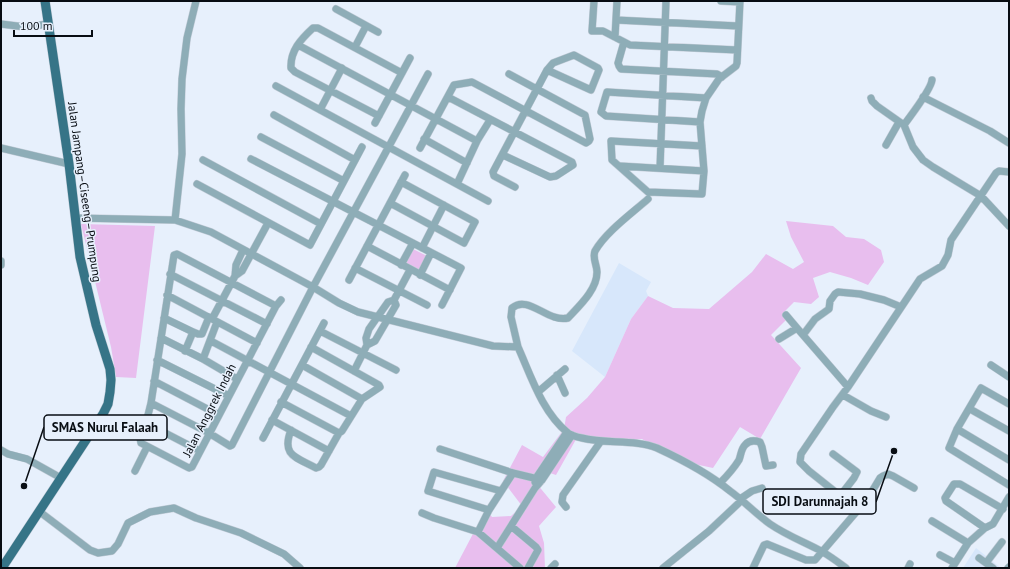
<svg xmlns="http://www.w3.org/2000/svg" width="1010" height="569" font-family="'PT Sans',sans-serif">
	<rect width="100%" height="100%" fill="#e7f0fc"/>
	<path fill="#d7e7fb" d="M619 263 651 282 646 291 648 296 631 319 605 377 572 351Z
		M976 548 1001 568H963Z"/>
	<path fill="#e8beee" d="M786 221 833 226 846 237 864 239 881 250 884 262 868 285 851 278 830 272 813 278 819 297 811 304 794 302 784 312 787 319 771 335 801 368 760 439 740 427 713 468 676 460 642 439H594L579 434 556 475 541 470 532 478 556 507 539 526 544 543 545 568H455L486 509 492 517 511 516 522 506 503 481 522 445 543 457 564 429 566 417 587 398 605 377 631 319 648 296 673 308 709 309 752 272 766 254 793 269 804 262 791 237Z
		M81 224 155 226 136 378 116 377 111 347Z
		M413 249 427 256 419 271 406 264Z"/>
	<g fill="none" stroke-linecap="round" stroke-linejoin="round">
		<defs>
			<path id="minor" d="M594 1 592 31H603L630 45 737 50
				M721 1 740 2
				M336 9 378 32
				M616 20 738 26
				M1 24 25 27 48 24
				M615 37 617 1
				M624 42 618 63 619 66 621 69 717 74 722 77
				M298 45 477 141
				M355 47 366 26
				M276 86 488 201
				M448 97 572 162 573 165 556 176 550 177 503 155
				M923 97 990 131 1009 143
				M871 98 872 101 877 106 904 125 913 147 923 160 933 167 981 196 1009 226
				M320 110 342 68
				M274 115 355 160
				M379 116 295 72 291 68C290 51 301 39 313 28H318L402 73
				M700 122 606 116 601 112 607 92 706 98
				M375 123 410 58
				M904 125C911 115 931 90 932 80
				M261 137 344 181
				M424 139 467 163
				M886 145 899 122
				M702 146 611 141 612 160 648 192 702 194 704 171 700 122 702 111 706 98 719 79 736 66 737 63 740 1
				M1 148 69 164
				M420 148 454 85 472 82 586 143 589 141 590 139 585 115 509 74
				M251 159 461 268 442 305
				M203 160 321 224
				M620 166 704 171
				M660 168 666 1
				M197 184 310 245 362 147
				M457 184 477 141 490 120
				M515 187 494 176 493 172 547 70 553 63 574 55 598 68 599 70 591 90 547 70
				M390 203 464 243 475 222 401 182
				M75 218 175 220 211 232 313 287 339 303 358 312 493 346 518 347C531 376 542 412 568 433 572 436 577 437 582 438 606 444 635 439 657 448 683 460 708 473 730 491 744 501 756 514 770 524 786 535 804 542 821 551 830 556 838 562 846 568
				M175 220 182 154 181 109 182 79 187 38 196 1
				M367 246 450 290
				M422 248 444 205
				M1 261V265
				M401 265 413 243
				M355 268 427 305
				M170 274 267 324
				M420 275 431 253
				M235 276 236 265 243 250
				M349 280 405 175
				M167 295 257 343
				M276 306 177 254 174 255 151 403 146 423 140 438 141 443 189 468 192 467 276 306 281 300
				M786 315 797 328
				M164 318 193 332
				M212 319 235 276 242 271 268 223
				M320 331 396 370
				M161 338 203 359 237 379
				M779 339 797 328 803 335
				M211 341 351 416
				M367 345 375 341 396 305 394 300 410 270
				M518 347 511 317 512 308C528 294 548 323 568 318 579 306 597 290 597 272 597 265 592 258 595 251 606 232 631 214 648 199
				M185 351 193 332 198 334H202L209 317
				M203 359 217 322
				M157 360 229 396
				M302 365 362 399 380 387 379 385 311 347
				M991 365 1009 377
				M354 371 367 345 366 338 369 329 388 302 394 300
				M557 375 565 393
				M154 381 219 415
				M848 387 803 335 815 319 829 309 830 301 835 294 838 292 860 294 884 300 901 307
				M538 392 565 369
				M843 395 871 411 886 417
				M281 402 339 433 342 431 362 399
				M151 403 209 433 230 446 232 445 313 287 428 74
				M1009 404 981 388 957 429 1009 460
				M970 409 1009 431
				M272 420 329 451
				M146 423 200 451
				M957 429 949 448 1009 485
				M291 430C281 456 296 457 316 468L319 467 321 465 339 433
				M263 438 324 323
				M440 449 513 473 542 480
				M1 450 8 454 27 459 61 478
				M833 454 857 472 854 478 840 496
				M135 471 147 447
				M535 482 536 478 567 432
				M720 483C727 476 734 468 739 460 741 455 741 449 745 445 749 440 754 440 760 442L762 447 766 466 773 465
				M740 499 752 491 762 488
				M566 507 562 502 563 495 601 441
				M489 510 428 491 434 472 501 491
				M858 510 868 498 880 478 883 476 888 474 893 476 914 488
				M40 512 90 550 98 553 112 551 118 544 128 523 150 512 174 508 196 518 241 533 284 554 300 568
				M422 513 434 518 478 532 489 510 513 473
				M932 521 968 543
				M511 526 536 547 538 550 528 568
				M985 528 946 501 945 498 954 484H960L1003 509
				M478 532 520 568
				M497 548 535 488 542 480 572 435
				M940 555 955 563
				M979 558 993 568
				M986 563 1002 542
				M551 568 555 564
				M663 568 709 531 742 500
				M753 568 764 545 767 544 806 560H815L858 510 809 471 800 462 801 454 833 407 848 387 920 279 942 266 948 255 951 240 996 173 999 171 1009 172
				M908 568 910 564
				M952 568 968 543 985 528 993 524 1009 497
				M1008 568 1009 567"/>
			<path id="major" d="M2 568 103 414 108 404 110 392 111 380 110 369 96 325 80 257 69 164 45 1"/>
		</defs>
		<use href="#minor" stroke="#c3ccd7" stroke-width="8"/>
		<use href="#major" stroke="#c3ccd7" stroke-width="10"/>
		<use href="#minor" stroke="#8eadb7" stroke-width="7"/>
		<use href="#major" stroke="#367487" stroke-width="9"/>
	</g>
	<g text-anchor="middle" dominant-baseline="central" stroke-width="3" stroke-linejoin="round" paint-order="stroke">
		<g font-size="12" fill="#080d13" stroke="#e7f0fc">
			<text transform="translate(85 192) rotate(82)">Jalan Jampang–Ciseeng–Prumpung</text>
			<text transform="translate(209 410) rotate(-63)">Jalan Anggrek Indah</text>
		</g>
	</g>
	<path fill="none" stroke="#080d13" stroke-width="1.5" d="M24 486L44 427M894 451L876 502"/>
	<g fill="#080d13" stroke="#e7f0fc" stroke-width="1.5">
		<circle cx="24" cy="486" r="4"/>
		<circle cx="894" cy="451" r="4"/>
	</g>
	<g fill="#e7f0fc" stroke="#080d13" stroke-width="1.5">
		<rect x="44" y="415" width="123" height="25" rx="4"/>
		<rect x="763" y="489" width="113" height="25" rx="4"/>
	</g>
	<g font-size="13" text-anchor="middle" font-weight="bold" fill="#080d13">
		<text x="105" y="432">SMAS Nurul Falaah</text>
		<text x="820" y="506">SDI Darunnajah 8</text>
	</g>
	<rect width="1010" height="569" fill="none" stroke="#080d13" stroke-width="4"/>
	<path d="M14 30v6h78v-6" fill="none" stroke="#080d13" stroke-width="2"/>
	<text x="20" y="30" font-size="12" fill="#080d13" stroke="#e7f0fc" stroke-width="3" paint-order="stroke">100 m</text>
</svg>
